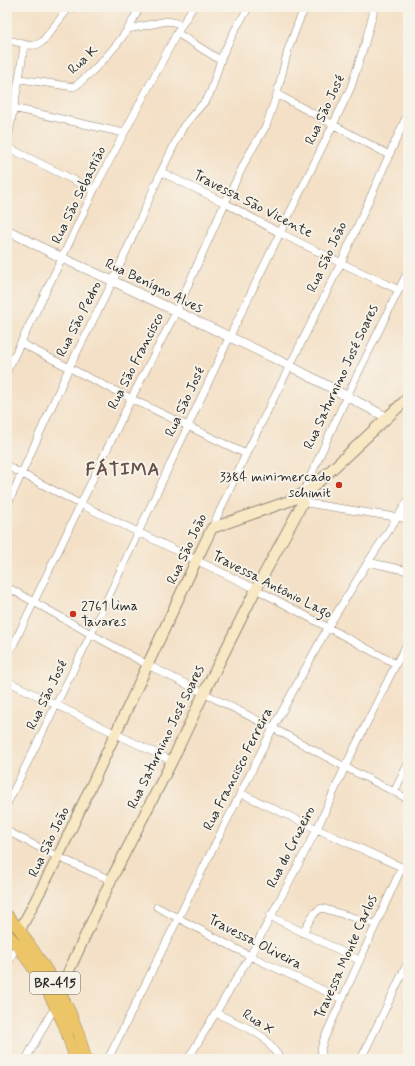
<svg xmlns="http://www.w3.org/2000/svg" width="415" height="1066" font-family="Mynerve,sans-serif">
	<rect width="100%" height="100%" fill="#f7f3e8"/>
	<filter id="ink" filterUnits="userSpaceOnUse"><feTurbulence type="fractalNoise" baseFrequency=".025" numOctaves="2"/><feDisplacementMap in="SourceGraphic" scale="8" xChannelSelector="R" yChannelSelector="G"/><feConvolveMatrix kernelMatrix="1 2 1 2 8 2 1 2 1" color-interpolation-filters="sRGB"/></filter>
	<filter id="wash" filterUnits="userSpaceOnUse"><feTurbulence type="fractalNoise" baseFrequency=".012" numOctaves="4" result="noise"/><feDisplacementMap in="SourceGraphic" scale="16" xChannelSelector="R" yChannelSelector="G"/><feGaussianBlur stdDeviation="0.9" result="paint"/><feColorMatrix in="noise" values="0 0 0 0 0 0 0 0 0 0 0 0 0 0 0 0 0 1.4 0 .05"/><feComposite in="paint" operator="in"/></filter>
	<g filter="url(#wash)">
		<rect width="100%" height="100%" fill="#f4e0c6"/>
	</g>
	<g filter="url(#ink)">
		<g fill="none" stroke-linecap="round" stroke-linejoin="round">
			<defs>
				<path id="minor" d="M62 7 67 10 76 7
					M128 29 167 21 173 22 182 25
					M177 33 220 60
					M7 40C20 41 30 50 42 42L67 10
					M20 79 68 86 73 87 77 85C96 69 114 50 128 29 132 22 136 14 140 7
					M277 94 389 155
					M13 108 124 133
					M7 146C12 113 20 79 24 45
					M7 147 94 190
					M161 172 225 203 280 233 341 263 399 290
					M21 343C95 382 171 418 246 454
					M7 371 62 258 94 190 177 33 193 7
					M7 466 80 504 256 589 396 664
					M307 497 304 493 306 486 347 396 408 271
					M300 502 408 519
					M7 506 69 368 113 281 161 172 183 127 191 117 207 99 211 91 222 56 236 28 249 7
					M212 528 246 454 341 263 408 113
					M368 562 408 571
					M7 587 91 634 148 665 273 728 345 767 408 799
					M7 658 131 399 176 312 225 203 248 156 266 126 277 94 288 50 300 18 306 7
					M7 681 172 761
					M394 792 408 764
					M240 793 317 829 408 870
					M7 804 91 634 229 338 280 233 333 125 351 87 365 43 373 14 374 7
					M7 831 58 857 111 880
					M157 907 250 956 342 999
					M270 916 359 960
					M303 933C308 924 312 912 322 908L375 924
					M7 965 17 945
					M216 1013 250 1029 264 1038 281 1059
					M26 1059 50 1015 53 1012 60 1011
					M108 1059 273 728 328 627 368 562 408 501
					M188 1059 250 956 317 829 345 767 396 664 408 642
					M323 1059 321 1049 324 1039 402 867
					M361 1059 408 962"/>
				<path id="tertiary" d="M7 230 62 258 113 281 290 366 388 418"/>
				<path id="secondary" d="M20 930 58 857 196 561 212 528 292 500 312 488 408 398
					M56 984 62 981 67 975 111 880 172 761 204 693 256 589 303 502"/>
				<path id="primary" d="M7 915 20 930 56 984 70 1012 79 1034 86 1059
					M7 933 17 945 44 984 64 1025 75 1059"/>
			</defs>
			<use href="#minor" stroke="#908678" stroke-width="8"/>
			<use href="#tertiary" stroke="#908678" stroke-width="10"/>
			<use href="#secondary" stroke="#908678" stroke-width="12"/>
			<use href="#primary" stroke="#908678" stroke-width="12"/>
			<use href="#minor" stroke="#fff" stroke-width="7"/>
			<use href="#tertiary" stroke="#fff" stroke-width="9"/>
			<use href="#secondary" stroke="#f8e8c3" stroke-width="10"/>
			<use href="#primary" stroke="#edc569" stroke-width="11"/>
		</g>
	</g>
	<g fill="#c8321e" stroke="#f7f3e8" stroke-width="1.5">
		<circle cx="339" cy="485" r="4"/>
		<circle cx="73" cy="614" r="4"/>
	</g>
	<g text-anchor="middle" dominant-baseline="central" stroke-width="4" stroke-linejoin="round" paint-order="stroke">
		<rect fill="#f7f3e8" stroke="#686764" stroke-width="1" x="30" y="972" width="50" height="22" rx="3"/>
		<g font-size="13" font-weight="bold" fill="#2b2b2b">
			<text x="55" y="983">BR-415</text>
		</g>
		<g font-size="14" fill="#2b2b2b" stroke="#f7f3e8">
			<text transform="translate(83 60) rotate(-43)">Rua K</text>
			<text transform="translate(325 110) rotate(-65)">Rua São José</text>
			<text transform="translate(79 195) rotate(-64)">Rua São Sebastião</text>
			<text transform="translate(253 204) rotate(27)">Travessa São Vicente</text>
			<text transform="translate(327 257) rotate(-65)">Rua São João</text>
			<text transform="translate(154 286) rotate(26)">Rua Benígno Alves</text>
			<text transform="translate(79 319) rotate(-63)">Rua São Pedro</text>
			<text transform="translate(136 361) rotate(-63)">Rua São Francisco</text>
			<text transform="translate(341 377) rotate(-65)">Rua Saturnino José Soares</text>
			<text transform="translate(185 402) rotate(-65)">Rua São José</text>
			<text transform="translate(187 549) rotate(-65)">Rua São João</text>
			<text transform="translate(272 585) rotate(27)">Travessa Antônio Lago</text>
			<text transform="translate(47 695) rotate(-64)">Rua São José</text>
			<text transform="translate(166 737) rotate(-64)">Rua Saturnino José Soares</text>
			<text transform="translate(238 769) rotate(-63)">Rua Francisco Ferreira</text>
			<text transform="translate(49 842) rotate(-64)">Rua São João</text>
			<text transform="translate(291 847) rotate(-63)">Rua do Cruzeiro</text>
			<text transform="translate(255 942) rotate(27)">Travessa Oliveira</text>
			<text transform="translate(346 957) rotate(-66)">Travessa Monte Carlos</text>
			<text transform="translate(258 1022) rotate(33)">Rua X</text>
		</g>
		<g font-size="14" fill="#2b2b2b" stroke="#f7f3e8" text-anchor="end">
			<text x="331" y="477">3384 minimercado<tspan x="331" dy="16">schimit</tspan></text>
			<text x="81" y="606" text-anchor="start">2761 lima<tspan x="81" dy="16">Tavares</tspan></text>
		</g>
		<g font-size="18" font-weight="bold" letter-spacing="1" fill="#664f4b" stroke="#f7f3e8">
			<text x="123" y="470">FÁTIMA</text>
		</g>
	</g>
	<rect width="415" height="1066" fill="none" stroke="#f7f3e8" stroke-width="24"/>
</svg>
